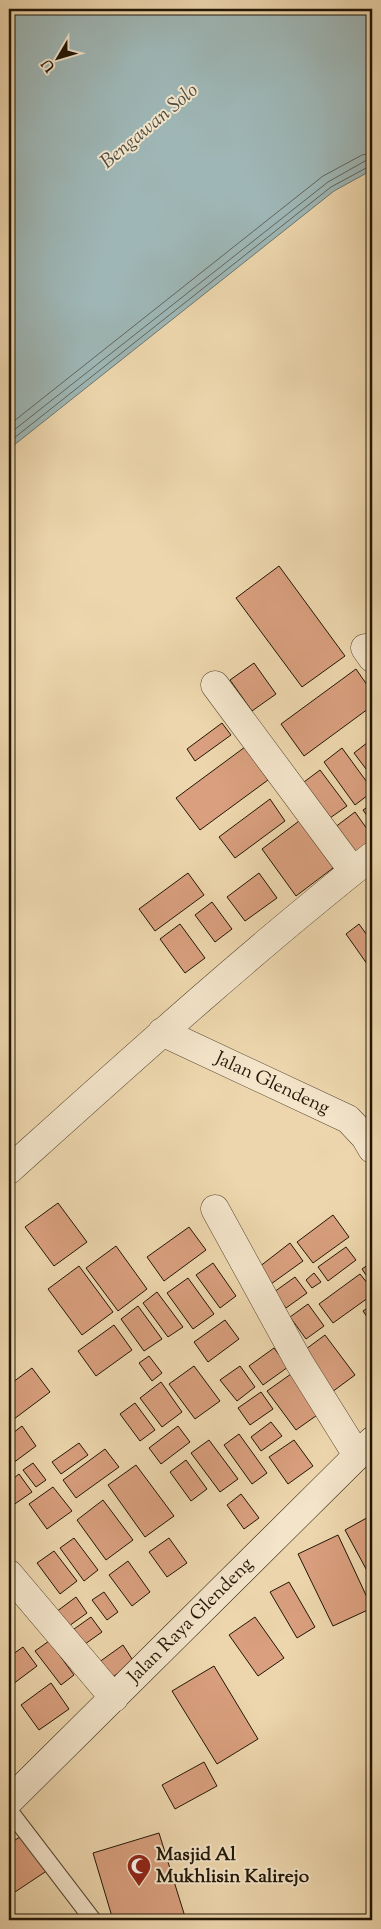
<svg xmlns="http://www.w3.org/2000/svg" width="381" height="1929" font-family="'Sorts Mill Goudy',serif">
	<rect width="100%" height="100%" fill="#edd6ad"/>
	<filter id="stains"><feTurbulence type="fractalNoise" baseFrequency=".004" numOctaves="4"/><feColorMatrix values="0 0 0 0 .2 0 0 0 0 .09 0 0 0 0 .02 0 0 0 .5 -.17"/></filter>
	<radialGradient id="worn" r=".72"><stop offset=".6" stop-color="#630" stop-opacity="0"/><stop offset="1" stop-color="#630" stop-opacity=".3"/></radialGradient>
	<path fill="#9eb6b5" stroke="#6c766f" d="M9 9H372V170L334 191 9 449Z"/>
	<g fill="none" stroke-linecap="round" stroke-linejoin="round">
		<path stroke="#60665d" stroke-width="1" d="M9 425 323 176 362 155 372 153
			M9 434 328 182 365 161 372 160
			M9 442 331 187 368 167 372 166"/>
	</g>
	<path fill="#d99f7e" stroke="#211605" d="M279 566 345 656 302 687 236 598Z
		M254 663 276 694 252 711 230 680Z
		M356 669 372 692V706L304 756 281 724Z
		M222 723 231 735 195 761 187 749Z
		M372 739V777L354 753Z
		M245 747 268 780 200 830 176 798Z
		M342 748 372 789V792L355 805 324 762Z
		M320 770 347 806 330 818 304 782Z
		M270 799 285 821 235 858 219 837Z
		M372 804V823L363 810Z
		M355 812 372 836V851L354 864 330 831Z
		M303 818 337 865 296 896 262 849Z
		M188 873 204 895 155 931 139 909Z
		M259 873 277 898 245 921 227 897Z
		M212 902 232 929 215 942 195 915Z
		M180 924 205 958 185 973 160 939Z
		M359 924 372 942V971L346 934Z
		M58 1203 87 1242 54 1266 25 1227Z
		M333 1215 349 1237 313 1263 297 1242Z
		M189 1227 206 1250 164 1281 147 1257Z
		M290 1243 303 1261 271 1284 259 1267Z
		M116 1246 147 1289 118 1311 86 1268Z
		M346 1247 356 1260 328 1281 318 1267Z
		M372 1262V1284L362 1269Z
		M213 1263 236 1296 220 1308 196 1275Z
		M79 1266 113 1312 82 1335 48 1289Z
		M314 1273 321 1282 312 1288 306 1280Z
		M360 1274 372 1289V1295L333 1323 319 1304Z
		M295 1277 307 1293 286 1308 274 1292Z
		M188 1278 214 1314 193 1329 167 1293Z
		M157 1292 183 1327 168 1337 143 1303Z
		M308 1304 324 1326 306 1339 290 1317Z
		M372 1305V1324L363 1311Z
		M138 1306 162 1339 144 1351 121 1319Z
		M225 1320 239 1339 208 1362 194 1342Z
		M114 1325 132 1350 96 1376 78 1351Z
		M325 1335 355 1375 332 1392 302 1352Z
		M274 1348 288 1367 263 1385 249 1366Z
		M149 1356 162 1373 152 1381 139 1363Z
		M194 1366 220 1401 195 1419 169 1384Z
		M240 1366 255 1387 237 1401 220 1380Z
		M32 1368 50 1392 10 1422 9 1385Z
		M291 1374 320 1413 296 1430 267 1391Z
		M161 1382 182 1412 162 1427 140 1398Z
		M261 1392 273 1409 250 1425 238 1408Z
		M135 1403 155 1430 140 1441 120 1414Z
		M271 1422 282 1436 261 1451 251 1437Z
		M22 1426 36 1446 9 1466V1436Z
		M178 1426 190 1442 161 1464 149 1448Z
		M239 1434 267 1473 252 1484 224 1445Z
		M209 1440 238 1479 220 1492 191 1453Z
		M294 1440 313 1466 288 1484 269 1457Z
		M79 1443 88 1455 61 1474 52 1462Z
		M105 1449 119 1467 76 1498 63 1480Z
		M186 1460 207 1489 191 1501 170 1472Z
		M33 1463 46 1480 36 1487 23 1470Z
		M136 1465 174 1516 145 1537 108 1485Z
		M19 1474 32 1492 9 1508V1482Z
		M53 1487 72 1511 47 1529 29 1504Z
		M241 1494 259 1518 244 1529 227 1505Z
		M103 1500 133 1540 106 1560 77 1520Z
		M372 1515V1580L345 1530Z
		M338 1535 372 1608 333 1626 298 1554Z
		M74 1538 98 1570 84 1581 60 1548Z
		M169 1538 187 1563 167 1577 149 1552Z
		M54 1551 77 1581 60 1594 37 1563Z
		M128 1561 150 1592 132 1606 109 1575Z
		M289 1582 315 1627 297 1638 270 1592Z
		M104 1592 118 1612 107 1620 92 1600Z
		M76 1597 87 1613 62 1631 52 1615Z
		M91 1617 102 1632 78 1649 67 1634Z
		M255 1617 284 1658 258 1676 229 1635Z
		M49 1641 74 1675 61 1685 35 1651Z
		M123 1645 134 1662 107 1681 95 1665Z
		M23 1647 37 1666 9 1687V1657Z
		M214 1666 258 1739 217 1764 172 1691Z
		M51 1683 69 1709 39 1730 21 1705Z
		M204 1762 217 1786 175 1809 162 1785Z
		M26 1833 51 1868 15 1892 9 1883V1844Z
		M159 1833 186 1920H113L93 1853Z"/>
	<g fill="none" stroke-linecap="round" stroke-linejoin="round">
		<defs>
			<path id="lane" d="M9 1810 93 1920"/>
			<path id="street" d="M365 648 372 658
				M215 685 353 871
				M162 1032 348 1119 365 1137 372 1149
				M9 1170C128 1063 247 955 372 856
				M215 1209 299 1362 357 1455
				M9 1574 114 1698"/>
			<path id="secondary" d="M9 1801 372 1441"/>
		</defs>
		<use href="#lane" stroke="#54462f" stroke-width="18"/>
		<use href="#street" stroke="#54462f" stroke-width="29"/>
		<use href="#secondary" stroke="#211605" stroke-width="29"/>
		<use href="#lane" stroke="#f3e4ca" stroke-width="16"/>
		<use href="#street" stroke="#f3e4ca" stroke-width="28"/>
		<use href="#secondary" stroke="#f3e4ca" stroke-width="28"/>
	</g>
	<defs>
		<symbol id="mosque-pin" viewBox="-11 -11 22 30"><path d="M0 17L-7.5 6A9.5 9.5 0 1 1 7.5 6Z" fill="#8f2418" stroke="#f3e4ca"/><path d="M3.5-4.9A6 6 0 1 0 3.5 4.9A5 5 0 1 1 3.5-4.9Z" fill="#fff"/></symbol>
	</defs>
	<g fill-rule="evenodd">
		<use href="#mosque-pin" x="125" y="1852" width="28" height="38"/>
	</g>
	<g text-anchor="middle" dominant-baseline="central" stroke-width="4" stroke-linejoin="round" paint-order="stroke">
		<g font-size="19" fill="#211605" stroke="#f3e4ca">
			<text transform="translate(272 1084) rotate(25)">Jalan Glendeng</text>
			<text transform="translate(191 1621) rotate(-45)">Jalan Raya Glendeng</text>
		</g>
		<g font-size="19" font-weight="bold" fill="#211605" stroke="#f3e4ca" text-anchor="start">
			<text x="156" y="1855">Masjid Al<tspan x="156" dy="22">Mukhlisin Kalirejo</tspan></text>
		</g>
		<g font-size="20" font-style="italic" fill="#4d4e43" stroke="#f3e4ca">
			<text transform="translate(150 127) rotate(-40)">Bengawan Solo</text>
		</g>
	</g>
	<rect width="381" height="1929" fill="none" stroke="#edd6ad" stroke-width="30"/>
	<rect x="10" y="10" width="361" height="1909" fill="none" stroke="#211605" stroke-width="2.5"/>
	<rect x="15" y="15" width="351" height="1899" fill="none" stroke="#211605"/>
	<g transform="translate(58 58) rotate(232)" stroke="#f3e4ca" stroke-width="4" paint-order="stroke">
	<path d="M0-4L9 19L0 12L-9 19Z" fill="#211605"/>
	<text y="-8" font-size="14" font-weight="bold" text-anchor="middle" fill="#211605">U</text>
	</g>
	<rect width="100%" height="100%" filter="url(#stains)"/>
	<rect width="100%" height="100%" fill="url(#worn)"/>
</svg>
